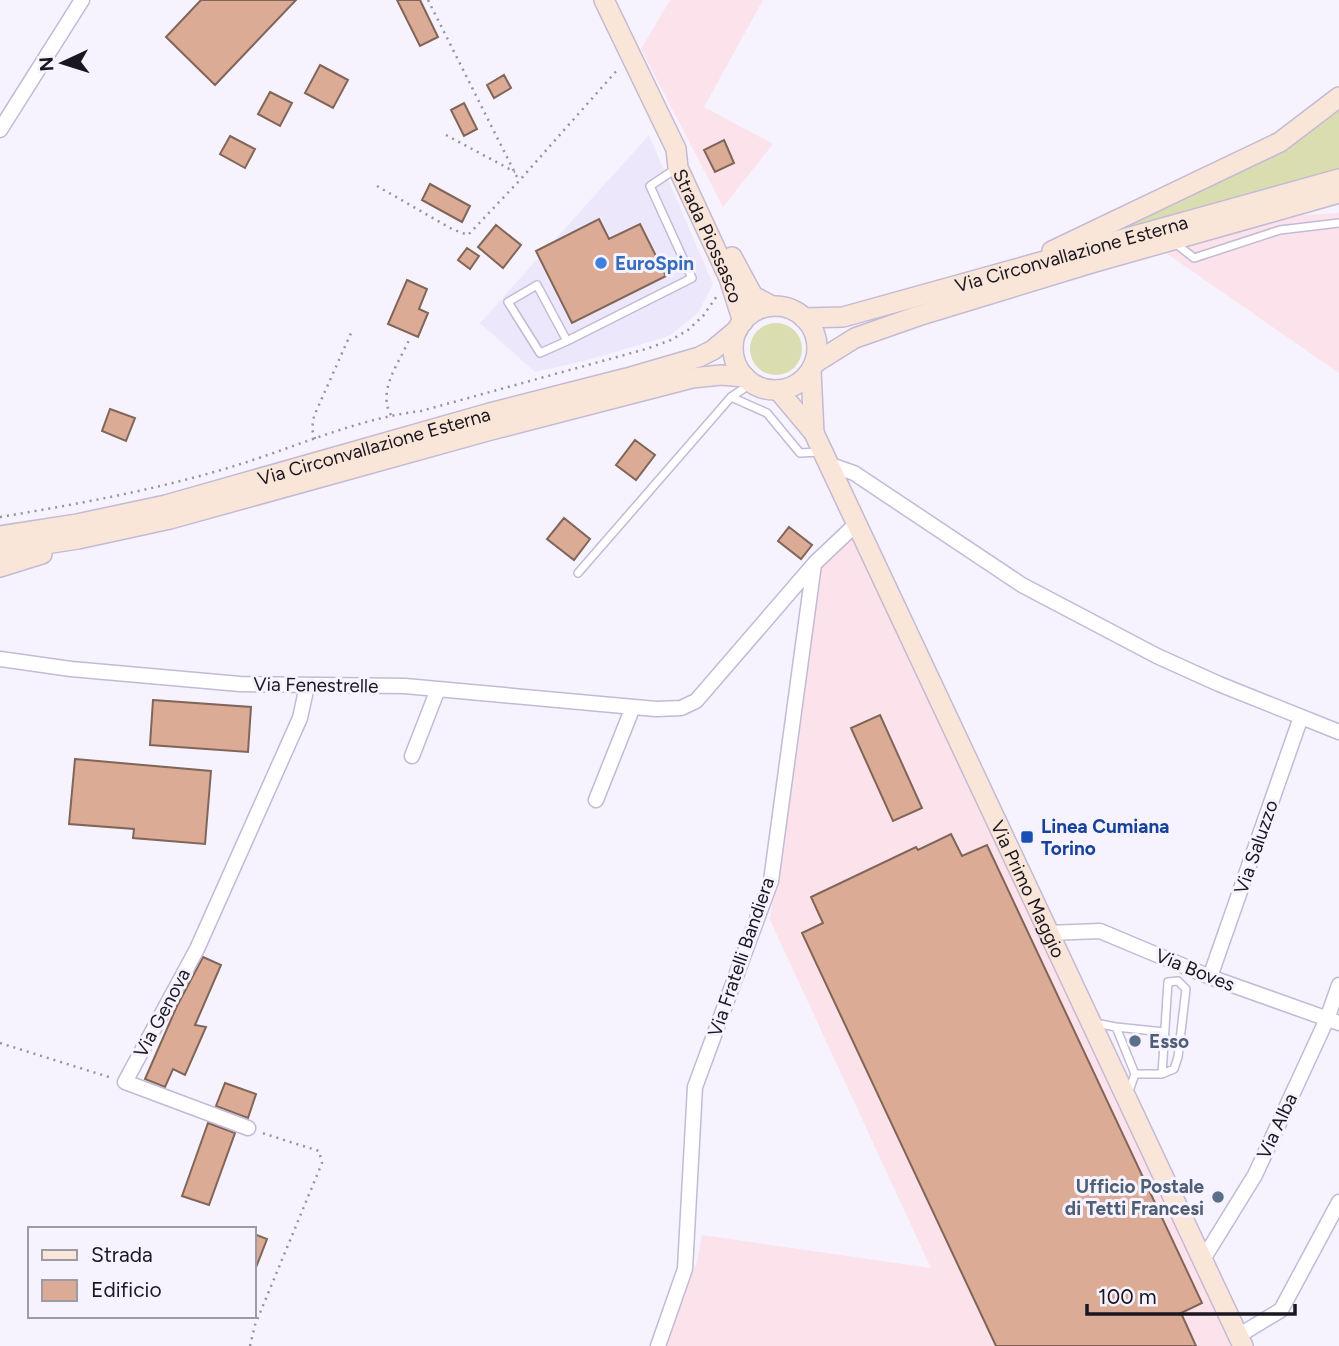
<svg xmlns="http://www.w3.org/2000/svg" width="1339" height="1346" font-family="Figtree,sans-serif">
	<rect width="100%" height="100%" fill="#f6f2fe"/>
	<path fill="#ede7fc" d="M649 135 713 284 698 313 669 336 584 361 535 372 480 323Z"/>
	<path fill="#fce3eb" d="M670 0H763L704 107 773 144 723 207 641 49Z
		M1339 213V373L1163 251 1289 216Z
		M855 525 1237 1346H663L697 1262 702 1235 931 1268 770 920 815 563Z"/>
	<path fill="#d9ddaf" d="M1339 110V170L1103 236 1285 151Z
		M750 349a26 26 0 1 1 52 0a26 26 0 1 1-52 0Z"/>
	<path fill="#dbab95" stroke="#806559" stroke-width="2" d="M201 0H296L215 85 166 37Z
		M397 0H420L438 37 420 46Z
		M320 65 348 80 333 108 305 93Z
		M504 75 511 88 494 98 487 85Z
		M270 92 292 103 280 126 258 114Z
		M464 103 477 129 464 136 451 110Z
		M230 136 255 149 245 168 220 154Z
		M724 140 734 163 715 172 704 150Z
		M430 184 470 206 462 222 422 200Z
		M599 219 609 239 640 224 666 276 572 323 536 251Z
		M496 225 521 245 503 268 478 247Z
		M467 248 479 256 470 269 458 260Z
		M407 280 427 289 419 309 428 313 418 337 388 324Z
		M110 409 135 418 126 441 102 431Z
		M635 440 655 455 636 480 616 465Z
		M564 518 590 539 574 560 547 539Z
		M789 527 812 545 801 559 778 541Z
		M153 700 251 707 248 752 150 745Z
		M880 715 922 808 893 821 851 728Z
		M75 759 211 771 205 844 133 838 134 829 69 824Z
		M951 834 962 856 987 845 1202 1303 1181 1313 1196 1346H996L802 933 823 923 811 897 916 847 918 850Z
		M203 957 221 965 195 1025 206 1027 185 1075 173 1069 165 1087 145 1079 177 1006Z
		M225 1083 256 1094 248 1118 216 1106Z
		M208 1123 235 1133 209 1205 182 1196Z
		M254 1234 267 1239 255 1270 254 1269Z"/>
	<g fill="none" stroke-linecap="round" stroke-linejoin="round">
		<defs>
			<path id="lane" d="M1175 243 1194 258 1280 230 1339 223
				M567 341 540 353 508 302 537 285 567 341 692 278 650 186 677 168
				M731 397 767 413 800 453 819 452
				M578 573 731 397 752 383
				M1095 1023 1116 1027 1135 1074 1129 1091
				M1116 1027 1164 1032
				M1135 1074H1162L1168 982 1178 981 1186 989 1178 1057 1174 1069 1162 1074"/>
			<path id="street" d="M0 130 82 0
				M828 464 854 473 1022 585 1157 656 1219 684 1339 732
				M0 659 71 669 240 684 405 686 656 709 681 708 696 701 815 563 855 525
				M412 756 438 689
				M596 800 633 707
				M1048 933 1100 931 1210 977 1339 1023
				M1210 977 1301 717
				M248 1128 125 1082 197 949 300 718 307 686
				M1202 1261 1255 1175 1327 1019 1339 985
				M1238 1336 1281 1310 1339 1202
				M658 1346 685 1269 695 1087 771 881 814 564"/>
			<g id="secondary">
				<path id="s1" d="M604 0 676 149 678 168 729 278 743 322"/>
				<path d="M1052 251 1280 142 1339 97"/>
				<path d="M732 257 753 296 772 306"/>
				<circle cx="775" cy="348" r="42"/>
				<path id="s2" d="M804 318 843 317 1339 179"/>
				<path d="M815 363 855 338 918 316 1095 262 1339 193"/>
				<path d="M811 371 814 433"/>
				<path id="s3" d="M778 390 814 433 1243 1346"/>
				<path id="s4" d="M0 536 77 524 166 505 490 413 627 378 699 357 713 350 738 329"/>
				<path d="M0 551 78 539 170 519 491 430 692 378 721 375 745 377"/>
				<path d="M0 567 42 554"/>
			</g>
		</defs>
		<use href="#lane" stroke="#c3bad6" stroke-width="10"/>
		<use href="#street" stroke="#c3bad6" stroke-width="17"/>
		<use href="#secondary" stroke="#c3bad6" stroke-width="22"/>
		<path stroke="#97939e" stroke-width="2.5" stroke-dasharray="2 5" stroke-linecap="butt" d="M428 0 519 181
			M446 135 515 172
			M377 186 452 229 468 235 519 181 619 68
			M391 415C377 391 399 363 409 340
			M315 439 312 429 314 416 351 333
			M0 517C78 504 155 490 231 467 294 448 355 419 421 411L646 349 671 340 688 330 703 316 717 296
			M0 1043 112 1078
			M250 1346 255 1325 322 1163 319 1151 262 1133"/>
		<use href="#lane" stroke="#fff" stroke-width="7"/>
		<use href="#street" stroke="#fff" stroke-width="14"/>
		<use href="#secondary" stroke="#fae6d8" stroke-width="19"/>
	</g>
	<circle fill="#3f7fe0" stroke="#f6f2fe" stroke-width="2.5" cx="601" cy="263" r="7"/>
	<rect fill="#1a4fb4" stroke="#f6f2fe" stroke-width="2.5" x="1020" y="830" width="14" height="14" rx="3.5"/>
	<g fill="#5c6f8a" stroke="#f6f2fe" stroke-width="2.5">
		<circle cx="1135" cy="1041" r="7"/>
		<circle cx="1218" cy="1197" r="7"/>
	</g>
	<g text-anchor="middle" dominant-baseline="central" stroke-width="6" stroke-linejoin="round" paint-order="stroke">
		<g font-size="19" fill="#1a1721" stroke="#f6f2fe">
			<text stroke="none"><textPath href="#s1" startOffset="259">Strada Piossasco</textPath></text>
			<text stroke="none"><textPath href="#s2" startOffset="276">Via Circonvallazione Esterna</textPath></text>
			<text stroke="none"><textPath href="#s4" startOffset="385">Via Circonvallazione Esterna</textPath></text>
			<text transform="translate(316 685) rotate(1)">Via Fenestrelle</text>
			<text transform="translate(1256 847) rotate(-71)">Via Saluzzo</text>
			<text stroke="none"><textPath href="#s3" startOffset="560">Via Primo Maggio</textPath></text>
			<text transform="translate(741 957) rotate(-71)">Via Fratelli Bandiera</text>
			<text transform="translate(1195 970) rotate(22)">Via Boves</text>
			<text transform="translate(162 1013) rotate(-62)">Via Genova</text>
			<text transform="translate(1277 1126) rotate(-65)">Via Alba</text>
		</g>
		<g font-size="19" font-weight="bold" fill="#366cbe" stroke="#f6f2fe" text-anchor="start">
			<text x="615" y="263">EuroSpin</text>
		</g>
		<g font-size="19" font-weight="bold" fill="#164399" stroke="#f6f2fe" text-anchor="start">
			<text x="1041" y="826">Linea Cumiana<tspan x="1041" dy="22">Torino</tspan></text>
		</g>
		<g font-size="19" font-weight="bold" fill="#4e5e75" stroke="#f6f2fe" text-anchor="start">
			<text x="1149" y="1041">Esso</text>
			<text x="1204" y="1186" text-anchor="end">Ufficio Postale<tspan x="1204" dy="22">di Tetti Francesi</tspan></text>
		</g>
	</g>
	<rect x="28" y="1227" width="228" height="91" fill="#f6f2fe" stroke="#9e9aa6" stroke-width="2"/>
	<rect x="42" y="1250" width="35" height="10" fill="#fae6d8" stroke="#9e9aa6" stroke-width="2"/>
	<text x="91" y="1262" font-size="21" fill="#1a1721">Strada</text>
	<rect x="42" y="1280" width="35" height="21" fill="#dbab95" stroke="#9e9aa6" stroke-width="2"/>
	<text x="91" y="1297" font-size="21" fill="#1a1721">Edificio</text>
	<g transform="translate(63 63) rotate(266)" stroke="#f6f2fe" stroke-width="5" paint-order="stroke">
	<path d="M0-5L12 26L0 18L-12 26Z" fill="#1a1721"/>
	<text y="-10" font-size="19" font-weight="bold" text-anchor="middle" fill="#1a1721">N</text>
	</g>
	<path d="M1087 1304v10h208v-10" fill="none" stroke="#1a1721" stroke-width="3.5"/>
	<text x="1098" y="1304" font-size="21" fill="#1a1721" stroke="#f6f2fe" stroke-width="5" paint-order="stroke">100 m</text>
</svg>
